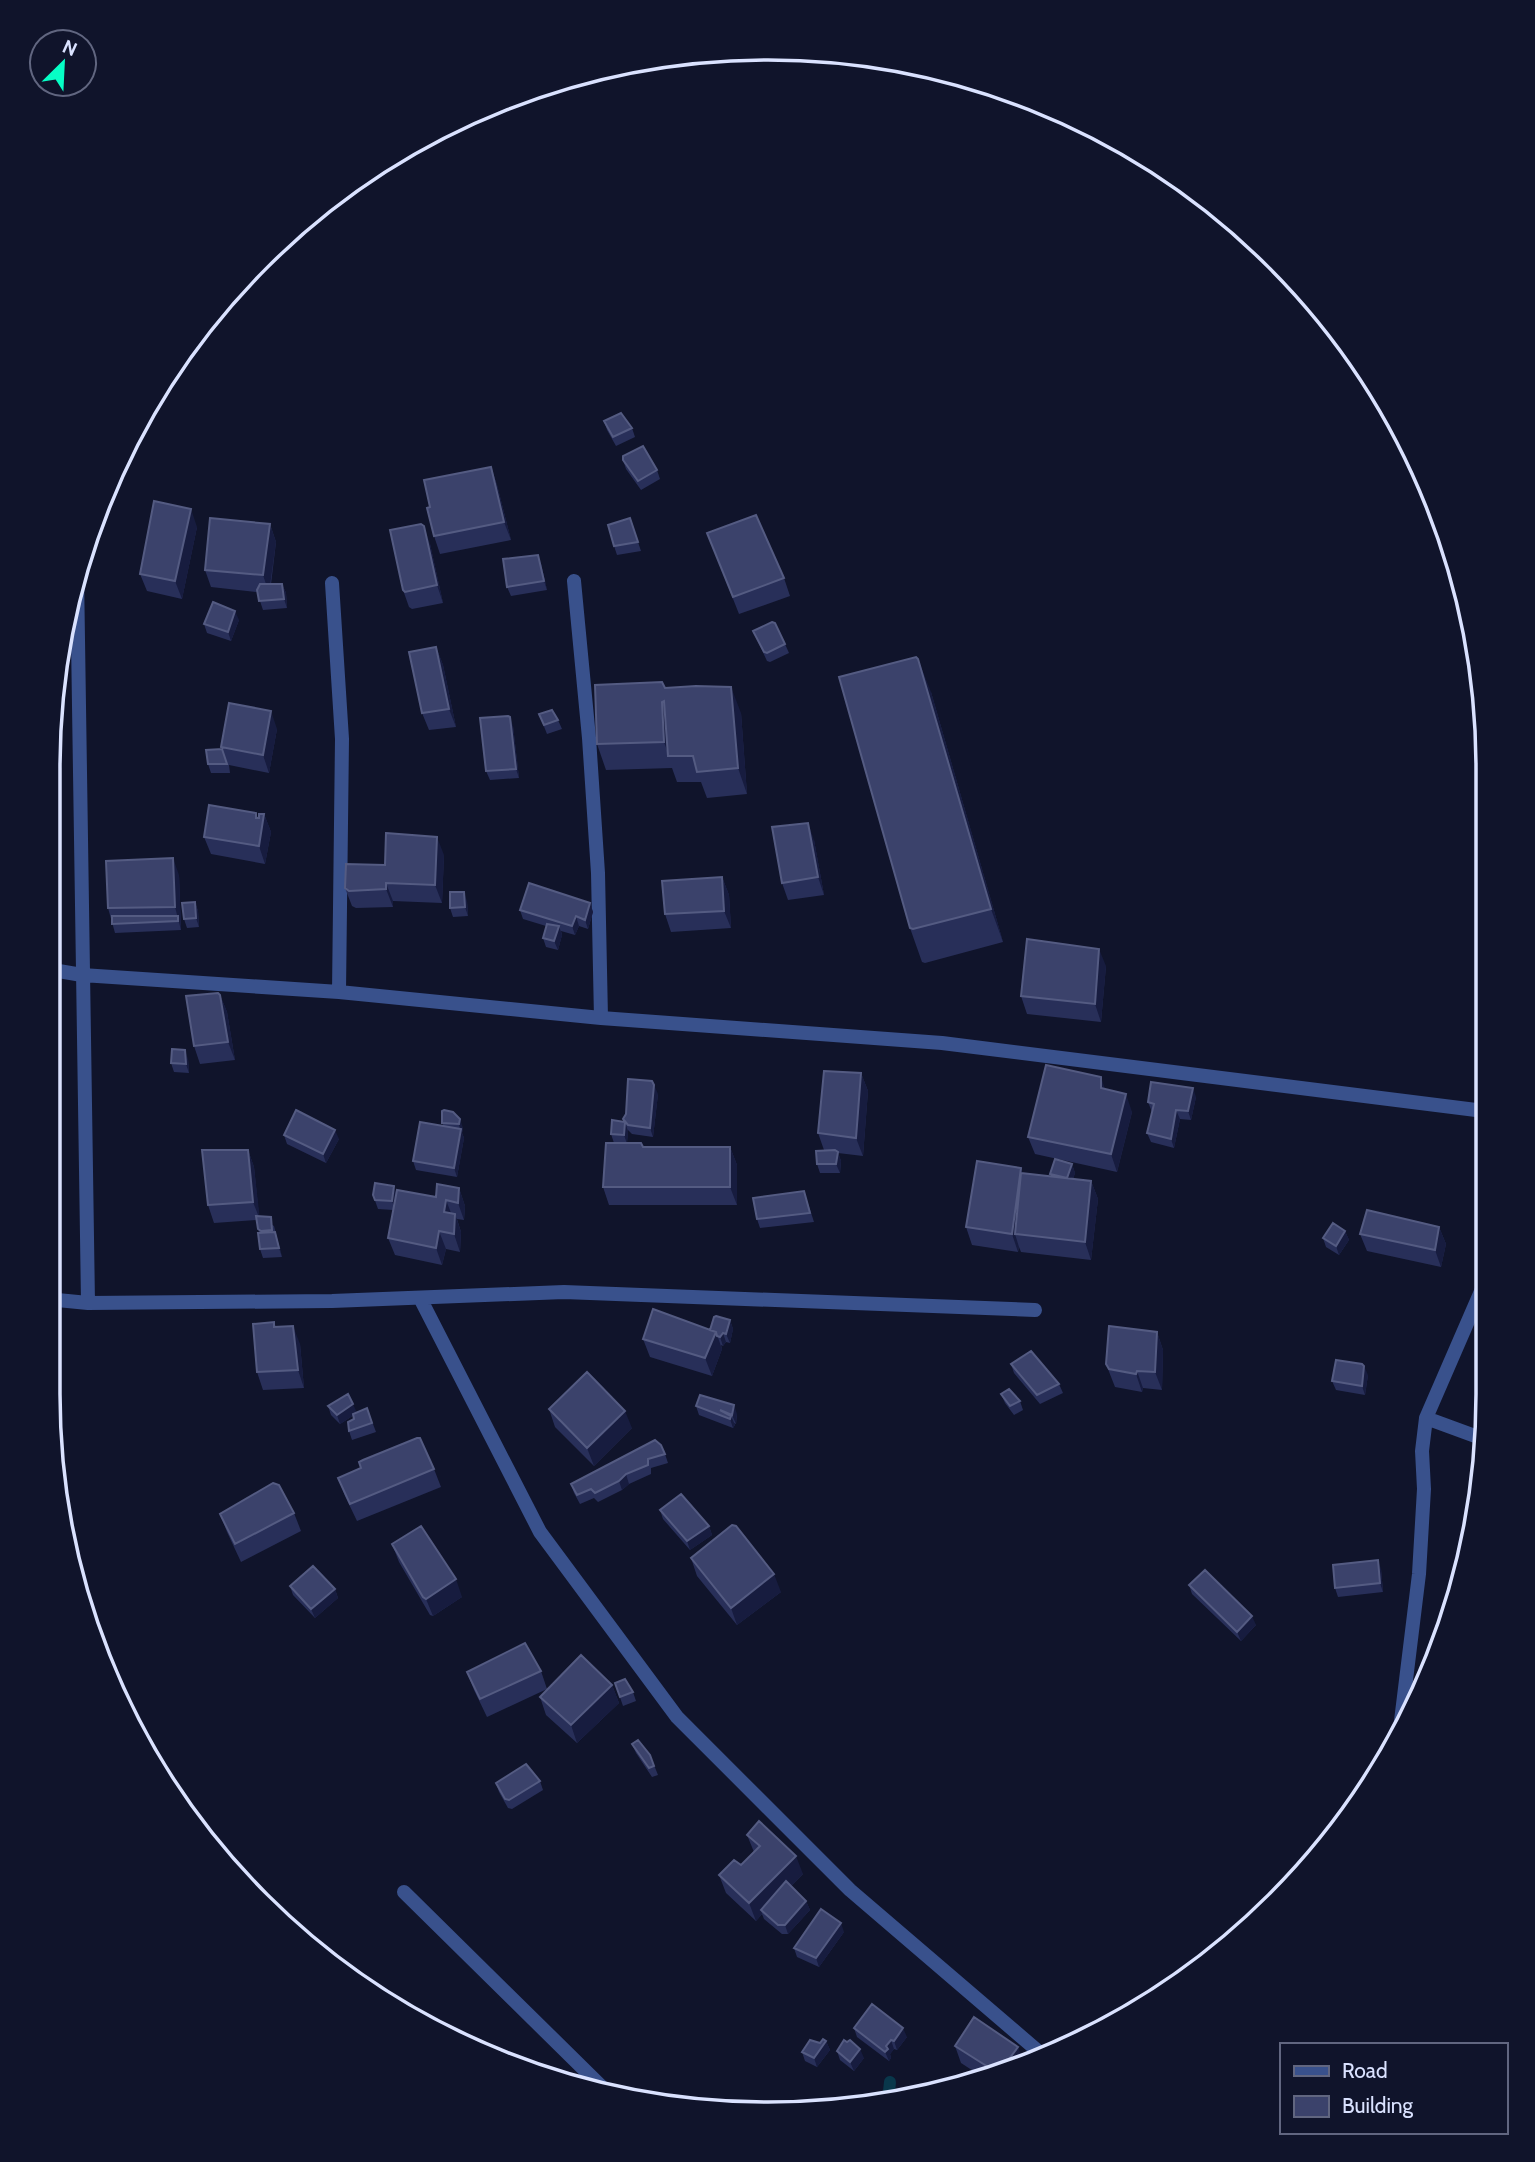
<svg xmlns="http://www.w3.org/2000/svg" width="1535" height="2162" font-family="Cabin,sans-serif">
	<rect width="100%" height="100%" fill="#10142b"/>
	<g fill="none" stroke-linecap="round" stroke-linejoin="round">
		<path stroke="#09374b" stroke-width="12" d="M888 2101 890 2082"/>
		<path stroke="#39518c" stroke-width="14" d="M77 573 88 1303 332 1301 564 1292 1035 1310
			M574 581 589 738 598 873 601 1018
			M332 583 342 739 339 992
			M47 969 82 975 339 992 601 1018 942 1043 1484 1111
			M420 1298 540 1532 677 1717 850 1890 1046 2058
			M47 1299 88 1303
			M1426 1418 1486 1440
			M1399 1737 1419 1574 1424 1489 1422 1451 1426 1418 1485 1282
			M404 1892 610 2095"/>
	</g>
	<path fill="#282f59" d="M604 421 632 428 635 437 616 446 607 430Z
		M623 460 657 470 660 479 641 490 626 469Z
		M491 467 497 485 511 540 440 554 434 536 430 507Z
		M630 518 641 551 617 555 614 546Z
		M270 524 276 542 271 584H282L286 593 287 608 263 610 257 592 211 587 205 570Z
		M197 527 182 599 147 591 140 574Z
		M707 533 784 578 790 596 739 614Z
		M430 544 443 603 412 609 409 607 403 590Z
		M541 564 547 590 511 596 507 587Z
		M239 620 231 641 207 633 204 624Z
		M753 631 785 644 789 653 770 662 767 661Z
		M436 647 443 665 456 727 429 730 422 713Z
		M665 688 741 713 747 794 707 798 701 782H677L672 768 606 770 597 744Z
		M931 692 1003 942 925 963 922 962 910 928Z
		M539 714 558 720 562 729 547 734Z
		M513 726 519 778 490 780 486 771Z
		M277 729 269 773 229 765 230 773H211L208 764 222 749 221 747Z
		M256 813 258 818 264 814 271 832 265 864 211 854 204 837Z
		M814 840 824 895 788 900 782 883Z
		M444 855 442 903 393 901V907L356 908 352 906 345 888 385 865Z
		M179 875 181 930 115 933 108 908Z
		M722 877 729 895 731 928 671 932 665 914Z
		M467 901 468 916 453 917 450 908Z
		M195 902 198 911 199 927 187 928 184 919Z
		M590 903 593 912 588 929 579 926 575 935 561 931 562 935 558 950 546 947 543 938 546 926 523 919 520 910Z
		M1106 966 1101 1022 1027 1014 1021 996Z
		M220 995 227 1012 235 1060 200 1064 194 1046Z
		M188 1059 189 1073 174 1072 171 1063Z
		M861 1073 868 1091 863 1156 838 1153 841 1161 840 1173H820L817 1164 824 1150 818 1133Z
		M1105 1089 1132 1112 1117 1172 1035 1154 1028 1137Z
		M658 1094 653 1137 632 1134 628 1130 627 1143 643 1147H730L737 1165V1205H609L603 1187 623 1143H614L611 1134 624 1122 623 1119Z
		M1196 1097 1191 1120 1180 1119 1174 1148 1151 1142 1147 1133 1152 1112 1148 1102Z
		M442 1111 463 1128 462 1133 464 1138 457 1177 416 1170 413 1161 443 1126Z
		M284 1135 339 1139 326 1163 287 1144Z
		M248 1150 254 1167 259 1216 274 1226 282 1257 263 1258 260 1249 259 1233 257 1220 214 1223 208 1205Z
		M1072 1164 1075 1173 1073 1179 1091 1181 1098 1199 1091 1260 1021 1252 1019 1247 1018 1252 972 1245 966 1227 1022 1173 1051 1176 1050 1174Z
		M459 1188 465 1206 464 1220 457 1219 461 1232 460 1252 446 1249 442 1265 395 1255 388 1238 393 1210 378 1209 373 1195 396 1194 436 1197Z
		M804 1191 814 1222 760 1228 757 1219Z
		M1439 1227 1446 1244 1441 1267 1367 1251 1360 1234Z
		M1345 1231 1349 1240 1339 1255 1326 1247 1323 1238Z
		M730 1320 733 1329 730 1343 726 1342 723 1346 721 1345 722 1349 712 1376 650 1357 643 1339 710 1330Z
		M274 1322 276 1327 300 1344 304 1388 263 1390 257 1372Z
		M1157 1332 1163 1350 1162 1390 1143 1388 1142 1392 1115 1387 1106 1364Z
		M1011 1364 1059 1384 1063 1393 1040 1404 1014 1373Z
		M1368 1375 1365 1395 1336 1390 1332 1381Z
		M1001 1394 1020 1401 1023 1410 1014 1415 1005 1403Z
		M328 1406 357 1412 367 1408 376 1432 352 1440 349 1431 354 1419V1415L340 1424 331 1415Z
		M696 1406 737 1414 736 1424 734 1423 735 1425 733 1428 699 1415Z
		M549 1409 632 1428 594 1466 555 1427Z
		M665 1454 668 1463 651 1468V1474L629 1484 622 1490 598 1502 594 1498 580 1504 574 1493 571 1484Z
		M361 1468 434 1469 441 1487 357 1521 345 1496 338 1478Z
		M660 1510 709 1526 712 1535 690 1550 663 1519Z
		M294 1513 301 1531 241 1562 227 1532 220 1514Z
		M392 1544 462 1597 433 1616 430 1615 399 1562Z
		M691 1558 781 1592 737 1625 697 1576Z
		M1381 1569 1383 1592 1338 1597 1335 1588Z
		M1189 1585 1256 1625 1241 1641 1192 1594Z
		M290 1586 335 1589 338 1598 315 1618 293 1595Z
		M541 1671 547 1689 487 1717 474 1690 467 1672Z
		M615 1683 633 1692 636 1701 623 1706Z
		M612 1685 619 1703 577 1743 546 1715 540 1697Z
		M632 1744 650 1755 658 1775 652 1777 636 1753Z
		M540 1781 543 1790 512 1809 508 1808 499 1792 496 1783Z
		M747 1835 803 1874 791 1886 806 1901 810 1910 788 1934H782L764 1919 762 1914 756 1921 726 1893 719 1875 741 1865 754 1852Z
		M844 1932 819 1967 797 1957 794 1948Z
		M854 2028 907 2037 897 2050 894 2049 890 2054 891 2058 889 2061 857 2037Z
		M826 2041 830 2050 817 2067 805 2061 802 2052Z
		M955 2046 1025 2065 981 2076 961 2063Z
		M837 2051 864 2058 854 2071 840 2060Z"/>
	<path fill="#171c3f" d="M491 467 497 485 511 540 504 522Z
		M191 509 197 527 182 599 175 581Z
		M270 524 276 542 269 593 263 575Z
		M424 526 430 544 443 603 437 585Z
		M538 555 541 564 547 590 544 581Z
		M282 584 286 593 287 608 284 599Z
		M235 611 239 620 231 641 228 632Z
		M436 647 443 665 456 727 449 709Z
		M918 659 931 692 1003 942 991 909Z
		M731 687 741 713 747 794 738 768Z
		M662 702 671 728 669 756 664 742Z
		M271 711 277 729 269 773 263 755Z
		M510 717 513 726 519 778 516 769Z
		M256 813 262 828 264 814 271 832 265 864 259 846Z
		M808 823 814 840 824 895 818 877Z
		M437 837 444 855 442 903 435 885Z
		M173 858 179 875 181 930 175 907Z
		M52 866 55 875 47 894V877Z
		M722 877 729 895 731 928 724 911Z
		M386 883 393 901V907L386 889Z
		M464 892 467 901 468 916 465 907Z
		M195 902 198 911 199 927 196 918Z
		M590 903 593 912 588 929 585 920Z
		M576 916 579 926 575 935 572 926Z
		M559 926 562 935 558 950 554 941Z
		M1099 949 1106 966 1101 1022 1095 1004Z
		M220 995 227 1012 235 1060 228 1042Z
		M185 1050 188 1059 189 1073 186 1064Z
		M861 1073 868 1091 863 1156 856 1138Z
		M1101 1077 1107 1095 1101 1088Z
		M654 1085 658 1094 653 1137 650 1128Z
		M1193 1088 1196 1097 1191 1120 1188 1111Z
		M1126 1094 1132 1112 1117 1172 1111 1154Z
		M1176 1110 1180 1119 1174 1148 1171 1139Z
		M460 1119 463 1128 462 1133 464 1138 457 1177 454 1168 460 1130 459 1124Z
		M625 1122 628 1131 627 1144 624 1135Z
		M335 1130 339 1139 326 1163 323 1154Z
		M730 1147 737 1165V1205L730 1187Z
		M248 1150 254 1167 260 1220 253 1202Z
		M838 1152 841 1161 840 1173 836 1164Z
		M1072 1164 1075 1173 1070 1188 1066 1179Z
		M1021 1168 1027 1186 1015 1234 1019 1247 1018 1252 1012 1234Z
		M1091 1181 1098 1199 1091 1260 1085 1242Z
		M394 1186 397 1195 395 1210 392 1201Z
		M459 1188 465 1206 464 1220 458 1203Z
		M446 1200 453 1218 444 1212Z
		M455 1214 461 1232 460 1252 454 1234Z
		M1439 1227 1446 1244 1441 1267 1435 1250Z
		M439 1231 446 1249 442 1265 436 1248Z
		M1345 1231 1349 1240 1339 1255 1336 1246Z
		M275 1232 278 1241 282 1257 279 1248Z
		M730 1320 733 1329 730 1343 726 1334Z
		M293 1326 300 1344 304 1388 298 1370Z
		M716 1332 722 1349 712 1376 705 1358Z
		M1157 1332 1163 1350 1162 1390 1155 1372Z
		M723 1333 726 1342 723 1346 720 1337Z
		M1364 1366 1368 1375 1365 1395 1362 1386Z
		M1137 1371 1143 1388 1142 1392 1136 1374Z
		M353 1404 357 1413 340 1424 337 1415Z
		M734 1405 737 1414 736 1424 732 1415Z
		M625 1411 632 1428 594 1466 587 1448Z
		M731 1416 735 1425 733 1428 730 1419Z
		M626 1474 629 1484 622 1490 619 1481Z
		M709 1526 712 1535 690 1550 687 1541Z
		M1378 1560 1381 1569 1383 1592 1380 1583Z
		M774 1574 781 1592 737 1625 731 1608Z
		M456 1579 462 1597 433 1616 426 1599Z
		M335 1589 338 1598 315 1618 311 1609Z
		M1252 1616 1256 1625 1241 1641 1237 1632Z
		M612 1685 619 1703 577 1743 571 1725Z
		M796 1856 803 1874 764 1913 761 1910 762 1914 756 1921 749 1903Z
		M806 1901 810 1910 788 1934 785 1925Z
		M841 1923 844 1932 819 1967 816 1958Z
		M903 2028 907 2037 897 2050 894 2041Z
		M891 2040 894 2049 890 2054 891 2058 889 2061 885 2052 886 2046Z
		M826 2041 830 2050 817 2067 814 2058Z
		M1018 2047 1025 2065 1000 2071Z
		M860 2049 864 2058 854 2071 850 2062Z"/>
	<path fill="#3b426b" stroke="#545b82" stroke-width="2" d="M621 413 632 428 613 437 604 421Z
		M643 446 657 470 638 481 623 460V456Z
		M491 467 504 522 434 536 427 508 430 507 424 480Z
		M154 501 191 509 175 581 140 574Z
		M756 515 784 578 733 597 707 533Z
		M210 518 270 524 263 575 205 570Z
		M630 518 638 542 614 546 608 525Z
		M421 524 424 526 437 585 405 592 403 590 390 530Z
		M538 555 544 581 507 587 503 559Z
		M260 584H282L284 599 259 601 257 590Z
		M213 602 235 611 228 632 204 624Z
		M772 622 775 623 785 644 767 653 764 652 753 631Z
		M436 647 449 709 422 713 409 652Z
		M916 657 918 659 991 909 913 929 910 928 839 677Z
		M662 682 665 688 696 686 731 687 738 768 697 772 693 756H668L664 701 662 702 664 742 597 744 595 685Z
		M229 703 271 711 263 755 221 747Z
		M552 710 558 720 544 725 539 714Z
		M508 716 510 717 516 769 486 771 480 718Z
		M222 749 227 764H208L206 750Z
		M209 805 256 813V818H259V814H264L259 846 204 837Z
		M808 823 818 877 782 883 772 827Z
		M386 833 437 837 435 885 386 883V889L349 891 345 888 346 864 385 865Z
		M173 858 175 907 108 908 106 861Z
		M47 864 52 866 47 877Z
		M722 877 724 911 665 914 662 881Z
		M529 883 590 903 585 920 576 916 572 926 520 910Z
		M450 892H464L465 907 450 908Z
		M195 902 196 918 184 919 182 903Z
		M112 916H178V921L112 924Z
		M547 924 559 926 554 941 543 938Z
		M1027 939 1099 949 1095 1004 1021 996Z
		M218 993 220 995 228 1042 194 1046 186 996Z
		M172 1049 185 1050 186 1064 171 1063Z
		M1046 1065 1101 1077V1088L1126 1094 1111 1154 1028 1137Z
		M824 1071 861 1073 856 1138 818 1133Z
		M628 1079 652 1081 654 1085 650 1128 628 1125 623 1119 626 1114Z
		M1151 1082 1193 1088 1188 1111 1176 1110 1171 1139 1147 1133 1154 1104 1148 1102Z
		M296 1110 335 1130 323 1154 284 1135Z
		M444 1110 453 1112 460 1119 459 1124 442 1123V1111Z
		M612 1120 625 1122 624 1135 611 1134Z
		M420 1122 461 1129 454 1168 413 1161Z
		M606 1143H641L643 1147H730V1187H603Z
		M202 1150H248L253 1202 208 1205Z
		M835 1150 838 1152 836 1164H817L816 1151Z
		M1055 1159 1072 1164 1067 1178 1050 1174Z
		M977 1161 1021 1168 1012 1234 966 1227Z
		M1021 1173 1091 1181 1085 1242 1015 1234Z
		M375 1183 394 1186 392 1201 375 1200 373 1195Z
		M437 1184 459 1188 458 1203 446 1200 444 1212 455 1214 454 1234 439 1231 436 1248 388 1238 397 1190 436 1197Z
		M804 1191 810 1213 757 1219 753 1198Z
		M1367 1210 1439 1227 1435 1250 1360 1234Z
		M256 1216 271 1217 272 1230 261 1231 258 1229Z
		M1333 1223 1345 1231 1336 1246 1323 1238Z
		M275 1232 279 1248 260 1249 258 1233Z
		M653 1309 716 1332 705 1358 643 1339Z
		M716 1316 730 1320 726 1334 723 1333 720 1337 717 1336 716 1332 710 1330 714 1317Z
		M274 1322V1327L293 1326 298 1370 257 1372 253 1324Z
		M1109 1326 1157 1332 1155 1372 1137 1371 1136 1374 1109 1369 1106 1364Z
		M1031 1351 1059 1384 1037 1395 1011 1364Z
		M1336 1360 1362 1364 1364 1366 1362 1386 1332 1381Z
		M587 1372 625 1411 587 1448 549 1409Z
		M1009 1389 1020 1401 1010 1406 1001 1394Z
		M348 1394 353 1404 337 1415 328 1406Z
		M700 1395 734 1405 732 1415 720 1410 731 1416 730 1419 696 1406Z
		M367 1408 372 1423 349 1431 348 1422 354 1419 353 1414Z
		M417 1438H420L434 1469 350 1504 338 1478 361 1468 359 1462 363 1460Z
		M655 1440 661 1445 665 1454 648 1459V1465L626 1474 619 1481 595 1493 591 1489 577 1495 571 1484Z
		M273 1483 279 1485 294 1513 235 1544 220 1514Z
		M681 1494 709 1526 687 1541 660 1510Z
		M732 1525 736 1526 774 1574 731 1608 691 1558Z
		M421 1526 456 1579 426 1599 423 1597 392 1544Z
		M1378 1560 1380 1583 1335 1588 1333 1565Z
		M313 1566 335 1589 311 1609 290 1586Z
		M1205 1570 1252 1616 1237 1632 1189 1585Z
		M525 1643 541 1671 480 1699 467 1672Z
		M581 1655 612 1685 571 1725 540 1697Z
		M625 1679 633 1692 620 1697 615 1683Z
		M638 1740 650 1755 654 1766 649 1768 632 1744Z
		M526 1764 540 1781 509 1800 505 1799 496 1783Z
		M759 1821 796 1856 749 1903 719 1875 734 1860 741 1865 760 1846 747 1835Z
		M786 1881 806 1901 785 1925H778L761 1910Z
		M821 1909 841 1923 816 1958 794 1948Z
		M872 2004 903 2028 894 2041 891 2040 886 2046 888 2049 885 2052 854 2028Z
		M974 2017 1018 2047 1000 2071 996 2072 955 2046Z
		M823 2039 826 2041 814 2058 802 2052 810 2040 820 2043Z
		M844 2040 847 2042 850 2040 860 2049 850 2062 837 2051Z"/>
	<path d="M0 0H1535V2162H0ZM768 60H768A708 708 0 0 1 1476 768V1394A708 708 0 0 1 768 2102H768A708 708 0 0 1 60 1394V768A708 708 0 0 1 768 60Z" fill="#10142b" fill-rule="evenodd"/>
	<path fill="none" stroke="#dae2ff" stroke-width="3.5" d="M768 60H768A708 708 0 0 1 1476 768V1394A708 708 0 0 1 768 2102H768A708 708 0 0 1 60 1394V768A708 708 0 0 1 768 60Z"/>
	<rect x="1280" y="2043" width="228" height="91" fill="#10142b" stroke="#616680" stroke-width="2"/>
	<rect x="1294" y="2066" width="35" height="10" fill="#39518c" stroke="#616680" stroke-width="2"/>
	<text x="1342" y="2078" font-size="21" fill="#dae2ff">Road</text>
	<rect x="1294" y="2096" width="35" height="21" fill="#3b426b" stroke="#616680" stroke-width="2"/>
	<text x="1342" y="2113" font-size="21" fill="#dae2ff">Building</text>
	<g transform="translate(63 63) rotate(24)"><circle r="33" fill="#10142b" stroke="#616680" stroke-width="2"/>
	<path d="M0-5L12 26L0 18L-12 26Z" fill="#06ffc6"/>
	<text y="-10" font-size="19" font-weight="bold" text-anchor="middle" fill="#dae2ff">N</text>
	</g>
</svg>
